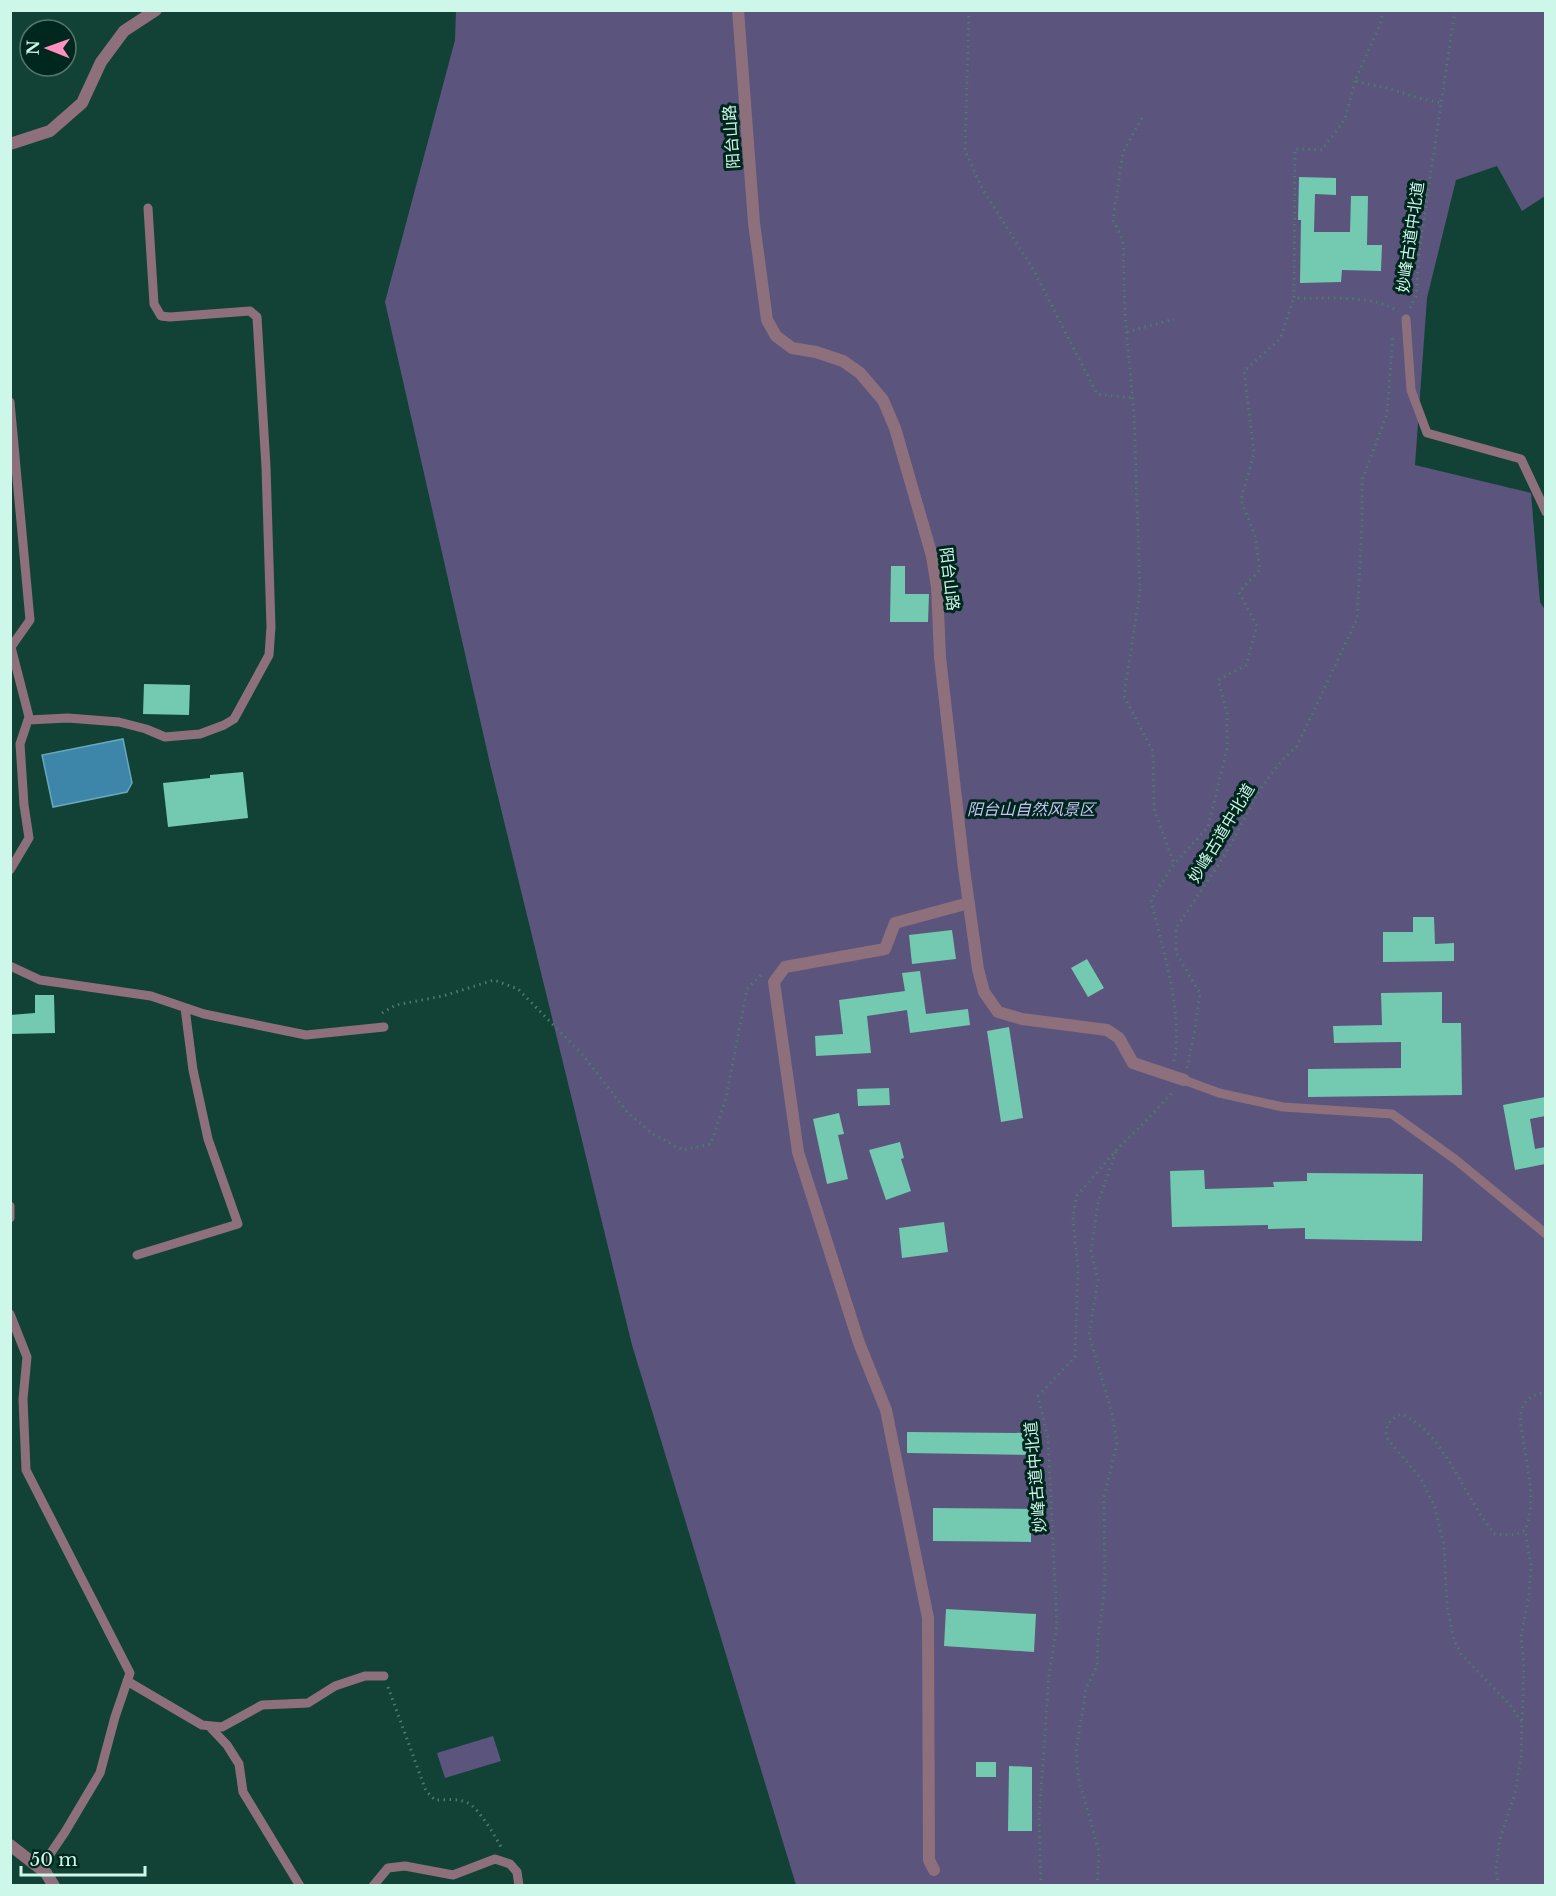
<svg xmlns="http://www.w3.org/2000/svg" width="1556" height="1896" font-family="'Libre Baskerville','Noto Sans SC',serif">
	<rect width="100%" height="100%" fill="#124235"/>
	<path fill="#5b547d" d="M456 11H1545V196L1522 211 1497 166 1456 180 1427 298 1415 465 1531 493 1540 602 1545 610V1885H796L632 1345 491 768 385 302 455 40Z
		M493 1736 501 1761 445 1778 437 1753Z"/>
	<path fill="#3d86a9" stroke="#68a8bc" stroke-width="1.5" d="M123 739 132 783 127 792 53 807 42 755Z"/>
	<path fill="#73cab0" d="M1299 177 1336 178V195L1315 194 1314 232H1350L1351 196H1368L1367 245H1382L1381 271 1342 270 1341 282 1300 283 1301 220H1298Z
		M891 566H905V594H929L928 622H890Z
		M144 684 190 685 189 715 143 714Z
		M243 772 248 818 168 827 163 783 210 778V775Z
		M1413 917H1434L1435 944 1454 943V961L1383 962V932H1413Z
		M952 930 956 959 912 964 909 935Z
		M1087 959 1104 988 1088 997 1071 968Z
		M920 971 926 1014 968 1009 970 1025 910 1033 907 1010 867 1016 871 1053 816 1056 815 1036 843 1034 839 1000 905 991 902 973Z
		M1442 992V1023H1461L1462 1095 1308 1097V1069L1401 1068V1042L1334 1043 1333 1026 1382 1025 1381 993Z
		M35 995H54L55 1033 10 1034V1015L35 1013Z
		M1009 1027 1023 1118 1001 1122 987 1031Z
		M889 1088 890 1105 858 1106 857 1089Z
		M1545 1097V1116L1530 1119 1535 1149 1545 1147V1164L1515 1170 1503 1105Z
		M839 1113 844 1134 838 1135 848 1179 827 1184 813 1119Z
		M900 1142 904 1158 901 1159 911 1191 886 1200 869 1150Z
		M1204 1170 1205 1189 1274 1187 1273 1182 1307 1181V1173L1423 1174 1422 1241 1305 1239V1228L1268 1229V1225L1172 1227 1170 1171Z
		M944 1222 948 1252 902 1258 899 1228Z
		M907 1432 1033 1433 1032 1455 907 1453Z
		M933 1508 1031 1509V1542L933 1541Z
		M946 1609 1036 1614 1034 1652 944 1646Z
		M976 1762H996V1777H976Z
		M1009 1766 1032 1767V1831H1008Z"/>
	<g fill="none" stroke-linecap="round" stroke-linejoin="round">
		<path stroke="#4d7b6d" stroke-width="3" stroke-dasharray="1.5 4.5" stroke-linecap="butt" d="M969 10 965 151 982 188 1033 269 1097 394 1133 398
			M1383 10 1381 22 1355 81 1390 89 1422 99 1442 103
			M1355 81 1345 119 1322 150 1295 149 1294 298C1321 299 1379 294 1398 312
			M1142 118 1123 152 1113 220 1123 240 1125 315 1134 415 1140 592 1124 696 1153 752 1154 808 1174 864
			M1410 308 1416 296 1419 252 1455 10
			M1127 332 1174 319
			M382 1013 396 1005 443 996 494 980 518 989 583 1055 627 1112 653 1134 682 1150 711 1144 726 1098 747 989 761 975
			M1174 1061C1184 1014 1162 947 1151 900L1174 864 1208 827 1227 749V713L1218 680 1246 665 1257 626 1239 592 1260 570 1255 536 1241 500 1254 453 1244 371 1280 339 1294 298
			M1187 1068 1195 1029 1200 993 1176 953V928L1223 858 1259 791 1282 760 1297 746 1357 619 1362 526V480L1387 414 1393 335
			M388 1687 426 1791 435 1800C446 1800 458 1798 468 1803 478 1807 497 1839 502 1849
			M1522 1720 1524 1667 1521 1637 1529 1595 1531 1565 1525 1530
			M1041 1886 1039 1818 1049 1675 1057 1625 1048 1439 1038 1396 1075 1357 1078 1270 1073 1218 1076 1197 1117 1149 1138 1129 1174 1091
			M1097 1886 1099 1852 1078 1776 1076 1751 1086 1689 1097 1666 1098 1639 1105 1584 1104 1498 1117 1443 1111 1409 1089 1335 1098 1280 1091 1251 1098 1203 1116 1151
			M1498 1886 1496 1867 1500 1839 1515 1793 1521 1757 1522 1722 1510 1705 1461 1654 1454 1640 1447 1606 1444 1546 1435 1508 1421 1479 1386 1437C1386 1425 1390 1419 1401 1414 1445 1432 1464 1499 1495 1534L1515 1535 1525 1530C1537 1502 1527 1467 1523 1438 1521 1429 1519 1415 1523 1406 1528 1396 1536 1394 1546 1392"/>
		<path stroke="#8d707c" stroke-width="9" d="M1406 319 1411 390 1427 433 1521 459 1546 512
			M10 402 30 620 11 647 29 717 20 744 24 805 29 838 10 870
			M28 720 68 718 119 722 146 729 165 737 200 734 224 725 234 719 269 655 271 627 266 467 257 317 250 311 170 317 161 316 154 304 148 208
			M10 966 40 980 151 996 204 1014 306 1035 384 1027
			M1184 1080 1219 1093 1283 1107 1392 1114 1456 1160 1546 1234
			M10 1206V1218
			M137 1255 238 1224 208 1139 193 1070 185 1008
			M10 1314 27 1357 23 1399 26 1470 130 1673 115 1717 100 1773 65 1832 40 1869
			M127 1681 202 1725 222 1727 262 1705 308 1703 335 1686 365 1676H384
			M209 1726 227 1745 239 1764 243 1792 300 1886
			M373 1886 388 1868 405 1866 453 1875 495 1859 510 1864 517 1872 519 1886"/>
		<path stroke="#8d707c" stroke-width="12" d="M10 1845 46 1873 54 1886
			M934 1870 929 1860 928 1618 886 1410 859 1343 798 1152 774 982 785 967 885 949 895 923 969 903"/>
		<path stroke="#8d707c" stroke-width="12" d="M738 10 754 223 767 320 776 336 792 348 816 352 843 361 860 373 883 400 895 428 932 556 937 587 940 657 964 869 978 969 984 992 998 1012 1022 1019 1107 1030 1119 1038 1133 1063 1184 1080
			M10 144 50 131 82 103 101 62 124 31 156 10"/>
	</g>
	<g text-anchor="middle" dominant-baseline="central" stroke-width="6" stroke-linejoin="round" paint-order="stroke">
		<g font-size="16" fill="#cdf7e8" stroke="#00271d">
			<text transform="translate(731 137) rotate(-94)">阳台山路</text>
			<text transform="translate(1410 237) rotate(-82)">妙峰古道中北道</text>
			<text transform="translate(950 579) rotate(83)">阳台山路</text>
			<text transform="translate(1221 833) rotate(-59)">妙峰古道中北道</text>
			<text transform="translate(1035 1477) rotate(-95)">妙峰古道中北道</text>
		</g>
		<g font-size="16" font-style="italic" fill="#cbc3f6" stroke="#00271d">
			<text x="1031" y="809">阳台山自然风景区</text>
		</g>
	</g>
	<rect width="1556" height="1896" fill="none" stroke="#cdf7e8" stroke-width="24"/>
	<g transform="translate(48 48) rotate(271)"><circle r="28" fill="#00271d" stroke="#527a6e" stroke-width="1.5"/>
	<path d="M0-4.5L10 22L0 15L-10 22Z" fill="#fd8fc1"/>
	<text y="-9" font-size="16" font-weight="bold" text-anchor="middle" fill="#cdf7e8">N</text>
	</g>
	<path d="M21 1866v9h124v-9" fill="none" stroke="#cdf7e8" stroke-width="3"/>
	<text x="30" y="1866" font-size="18" fill="#cdf7e8" stroke="#00271d" stroke-width="4.5" paint-order="stroke">50 m</text>
</svg>
